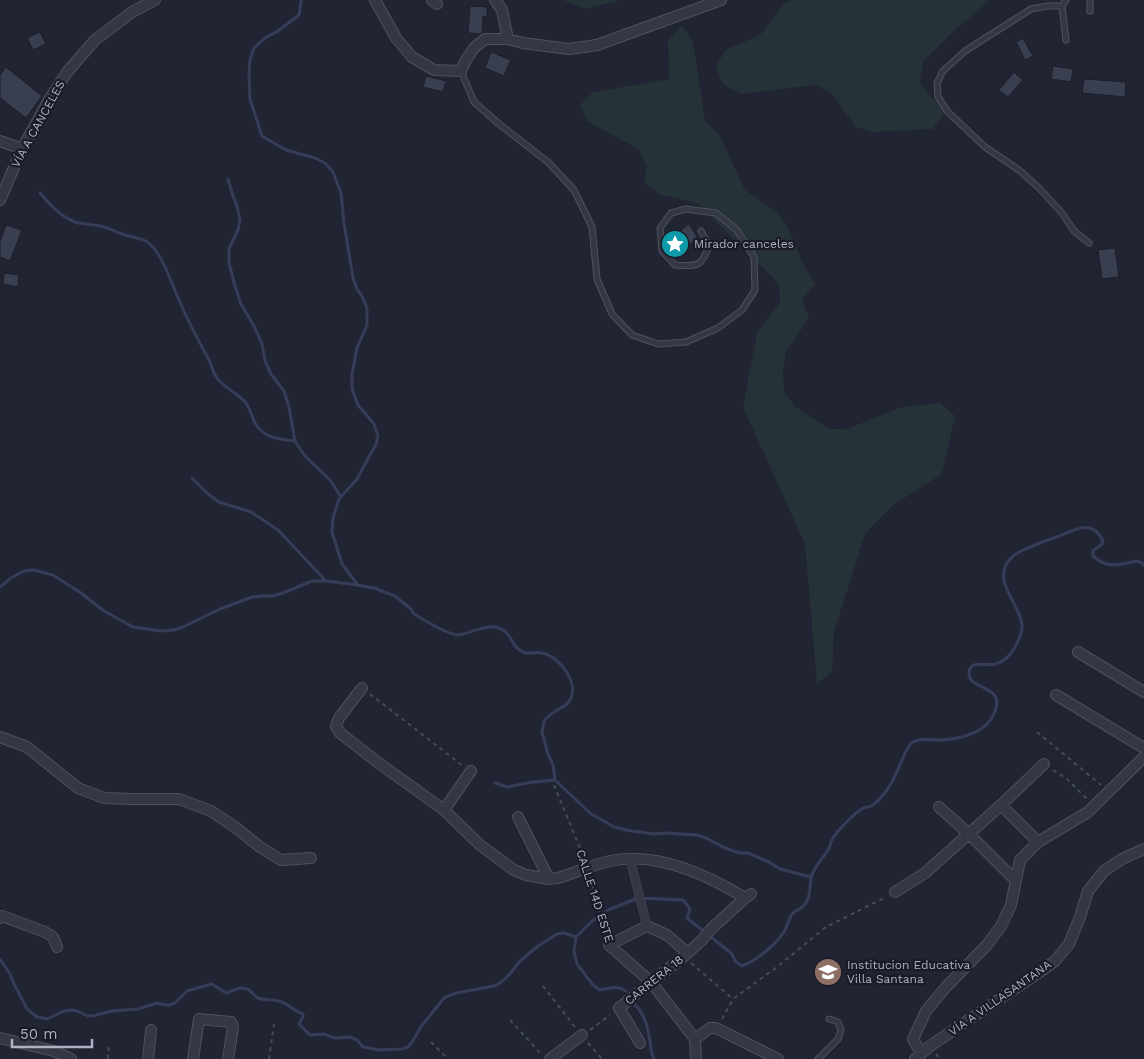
<svg xmlns="http://www.w3.org/2000/svg" width="1144" height="1059" font-family="'Work Sans',sans-serif">
	<rect width="100%" height="100%" fill="#212433"/>
	<path fill="#253237" d="M563 0H621L585 9Z
		M791 0H990L955 30 923 62 920 82 944 113 933 129 874 132 856 127 832 94 816 85 741 94 723 84 716 67 725 50 760 35 784 4Z
		M682 25 693 42 705 121 719 134 745 190 777 212 788 228 804 266 815 284 802 300 809 318 786 352 783 372 784 392 796 407 829 429H847L902 407 940 403 955 416 942 474 892 506 865 534 834 632 832 672 817 684 805 544 743 407 757 333 780 302 779 284 697 203 659 194 644 183 647 165 638 149 587 121 580 105 593 92 669 79 668 40Z"/>
	<g fill="none" stroke-linecap="round" stroke-linejoin="round">
		<path stroke="#363d59" stroke-width="3" d="M301 1 299 15 278 31 265 38 254 48 250 60 249 73 250 99 262 136 286 150 315 158 325 163 333 172 341 193 344 223 353 278 357 289 362 296 367 308V325L357 348 352 374V389L358 405 374 424 378 436 376 445 372 451 357 479 339 499 333 518 332 532 342 564 357 584
			M228 179 232 193 237 206 240 220 238 230 229 249V263L235 286 241 304 254 326 262 344 265 361 271 374 284 391 289 407 295 441 305 456 330 480 341 497
			M40 193C50 205 60 216 75 222 81 224 88 224 94 225 103 226 111 229 119 233 137 240 146 235 158 254 169 271 174 291 183 309 191 327 200 343 209 360 212 366 213 373 217 378 224 388 238 393 246 403 250 409 252 417 255 423 264 439 280 439 295 441
			M192 478 208 494 219 502 251 512 278 530 326 581
			M0 587 11 578 24 571 34 570 53 575 81 593 104 611 133 627 161 631 174 630 183 627 220 609 252 597 264 596H273L283 593 312 581H327L357 585 374 588 395 596 411 609 414 614C424 620 449 636 459 635 472 633 483 625 496 627 513 631 510 647 523 652 530 655 536 651 542 653 559 656 580 683 570 700 567 706 561 707 556 711 551 714 547 717 544 721L542 732 548 754 553 765 555 780 591 814 602 820 614 827 631 831 640 832 653 834 666 833 697 835 706 838 723 847 739 853H748L769 862 780 869 811 877
			M495 783 507 787 533 782 555 780
			M0 959 10 974 14 984 27 1009 37 1017 47 1019 64 1011 71 1010 77 1011 88 1016H93L112 1011 138 1009 157 1003 166 1005H169L175 1003 187 991 212 984 226 993C234 991 240 985 249 990 252 992 254 996 258 998 265 1001 274 999 282 1002 289 1005 294 1011 303 1014V1017L299 1024 310 1035 324 1034 334 1038H339L350 1037 357 1040 363 1047 379 1050 402 1049 408 1047 414 1039 420 1028 444 998 456 993 494 986 500 983 509 975 520 961 538 946 557 934 564 933 576 937
			M626 991C617 985 610 988 600 990L593 985 577 964 574 951 576 937 592 921 608 910 638 898 683 900 690 909 687 918 731 953 736 962 742 966C757 960 777 944 785 930 788 925 789 917 793 913 799 908 802 910 807 901 811 894 809 883 812 875 815 866 823 858 828 850 830 847 830 843 832 840 835 833 857 810 864 808 866 807 869 807 871 806 875 804 879 800 882 796 892 786 896 773 902 760 904 756 906 750 909 746 915 737 927 740 937 740 954 740 981 735 991 719 1012 684 969 691 969 674 969 658 988 667 996 664 1005 661 1011 655 1015 647 1018 641 1023 632 1022 625 1020 603 988 578 1013 556 1023 548 1049 540 1062 535 1078 528 1093 520 1103 541L1102 544 1093 551V556C1109 570 1119 564 1137 561L1142 563 1144 566
			M632 1002C642 1010 647 1023 649 1036 651 1044 650 1052 654 1059"/>
	</g>
	<path fill="#3a3f50" stroke="#1b1e2a" d="M470 6 487 7V17L483 16 482 33 480 34 468 33Z
		M40 32 46 44 33 50 27 38Z
		M1023 38 1033 56 1025 60 1016 42Z
		M491 52 511 60 504 76 485 68Z
		M1053 66 1073 69 1071 82 1051 79Z
		M6 67 42 96 26 118 0 98V75Z
		M1014 72 1023 80 1008 97 999 90Z
		M426 76 446 81 443 92 423 87Z
		M1084 79 1126 82 1125 97 1082 93Z
		M689 224 698 238 690 244 680 231Z
		M6 225 22 230 10 261 0 257V242Z
		M1115 248 1119 277 1102 279 1098 250Z
		M4 273 19 275 18 287 3 284Z"/>
	<g fill="none" stroke-linecap="round" stroke-linejoin="round">
		<defs>
			<path id="service" d="M1066 0 1062 6H1048L1031 9 965 51 943 71 937 83 938 97 947 111 985 147 1019 170 1039 188 1062 213 1074 231 1089 243
				M1062 6 1066 40
				M1090 11V0
				M461 71 474 102 499 124 548 162 574 190 592 227 597 279 612 314 632 335 658 344 686 342 718 328 742 310 755 290 754 257 737 230 716 213 686 209 671 213 660 228 662 251 675 265C697 266 701 268 709 246L701 231
				M818 1059 838 1039 841 1030 838 1022 829 1019"/>
			<path id="pedestrian" d="M630 859 647 926"/>
			<path id="minor" d="M375 0 396 38 412 57 434 70 461 71 466 60 474 48 485 39H508L523 43 569 49 597 45 721 0
				M432 0 437 4
				M495 0 502 10 508 39
				M0 141 22 149
				M0 200 22 149 50 98 68 71 95 40 132 12 155 0
				M1078 652 1144 692
				M362 688 339 718 336 726 340 733 380 764 444 810 480 845 514 870 526 875 549 879 558 878C575 873 592 865 610 861 656 851 706 874 745 898
				M1056 695 1144 748
				M0 737 27 747 78 788 104 798 133 799H179L211 811 235 827 260 847 281 860 311 858
				M1001 805 1038 842
				M939 807 969 834 1016 881
				M444 810 471 771
				M518 817 549 879
				M895 892 925 873 1001 805 1044 764
				M0 918 2 916 45 932 53 937 57 947
				M688 953 667 935 647 926 609 945 651 982 695 1039
				M0 1038 54 1051 71 1059
				M695 1039 710 1028H716L778 1059
				M695 1039 696 1059
				M640 1043 619 1008 683 957 702 940 711 929 745 898 751 894
				M921 1053 913 1039 926 1011 946 987 987 945 1001 926 1011 905 1020 860 1038 842 1088 812 1144 757
				M148 1059 151 1030
				M193 1059 199 1019 231 1022 233 1027 228 1059
				M550 1059 582 1035
				M915 1059 930 1046 1041 971 1055 961 1069 944 1080 917 1088 891 1104 871 1122 859 1144 849"/>
		</defs>
		<use href="#service" stroke="#4e515f" stroke-width="7"/>
		<use href="#pedestrian" stroke="#4e515f" stroke-width="9"/>
		<use href="#minor" stroke="#4e515f" stroke-width="12"/>
		<path stroke="#424d54" stroke-width="2" stroke-dasharray="4 4" stroke-linecap="butt" d="M370 694 463 766
			M1037 732 1101 785
			M1053 770 1066 778 1087 799
			M554 785 584 858
			M590 877 606 935
			M691 963 733 999
			M543 986 575 1027
			M722 1019 733 999 777 967 826 927 886 897
			M510 1020 541 1054
			M590 1030 610 1015
			M431 1042 448 1059
			M588 1043 602 1059
			M936 1054 940 1059
			M108 1059 109 1043
			M269 1059 274 1024"/>
		<use href="#service" stroke="#343744" stroke-width="5"/>
		<use href="#pedestrian" stroke="#343744" stroke-width="8"/>
		<use href="#minor" stroke="#343744" stroke-width="10"/>
	</g>
	<defs>
		<symbol id="sight-disc" viewBox="-11 -11 22 22"><circle r="9.5" fill="#0f9aa8" stroke="#191c28"/><path d="M0-6L1.8-2.2L6-1.7L2.9 1.2L3.7 5.4L0 3.3L-3.7 5.4L-2.9 1.2L-6-1.7L-1.8-2.2Z" fill="#fff"/></symbol>
		<symbol id="school-disc" viewBox="-11 -11 22 22"><circle r="9.5" fill="#8d6e63" stroke="#191c28"/><path d="M0-5L7-2L0 1L-7-2ZM-4 1L0 2.5L4 1V4Q0 6-4 4Z" fill="#fff"/></symbol>
	</defs>
	<g fill-rule="evenodd">
		<use href="#sight-disc" x="659" y="228" width="32" height="32"/>
		<use href="#school-disc" x="812" y="956" width="32" height="32"/>
	</g>
	<g text-anchor="middle" dominant-baseline="central" stroke-width="4.5" stroke-linejoin="round" paint-order="stroke">
		<g font-size="12" fill="#aeb1c1" stroke="#191c28">
			<text transform="translate(38 124) rotate(-61)">VÍA A CANCELES</text>
			<text transform="translate(595 896) rotate(72)">CALLE 14D ESTE</text>
			<text transform="translate(654 980) rotate(-39)">CARRERA 18</text>
			<text transform="translate(1000 998) rotate(-35)">VÍA A VILLASANTANA</text>
		</g>
		<g font-size="12" fill="#aeb1c1" stroke="#191c28" text-anchor="start">
			<text x="694" y="244">Mirador canceles</text>
			<text x="847" y="965">Institucion Educativa<tspan x="847" dy="14">Villa Santana</tspan></text>
		</g>
	</g>
	<path d="M12 1039v8h80v-8" fill="none" stroke="#aeb1c1" stroke-width="2.5"/>
	<text x="20" y="1039" font-size="15" fill="#aeb1c1" stroke="#191c28" stroke-width="4" paint-order="stroke">50 m</text>
</svg>
